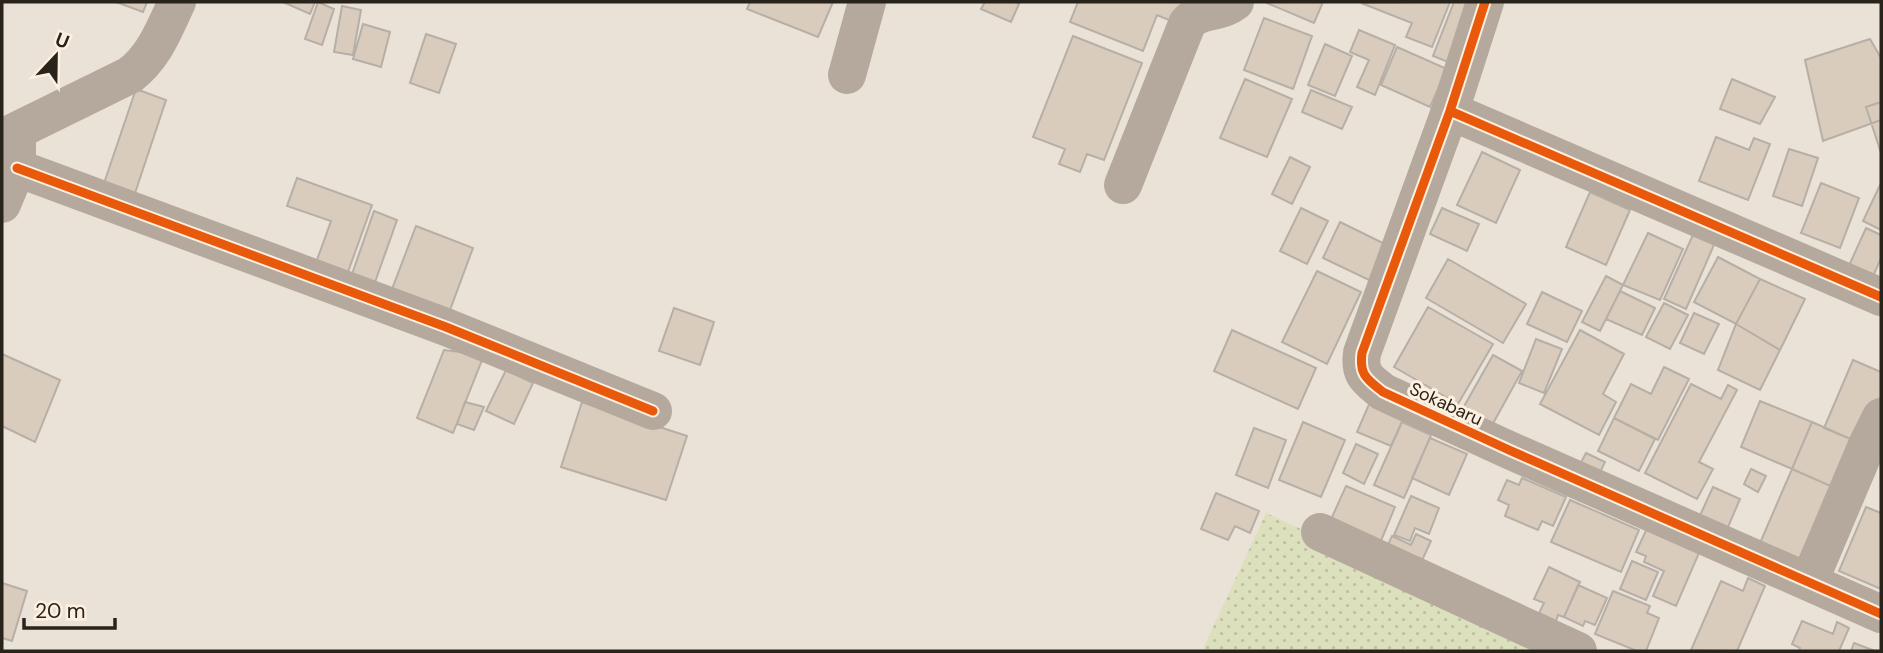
<svg xmlns="http://www.w3.org/2000/svg" width="1883" height="653" font-family="'DM Sans',sans-serif">
	<defs>
		<pattern id="grass-dots" width="8" height="8" patternUnits="userSpaceOnUse" patternTransform="scale(1.75)"><rect width="8" height="8" fill="#dce0bc"/><path d="M2 2h.1M6 6h.1" fill="none" stroke="#bdc0a1" stroke-width="1.8" stroke-linecap="round"/></pattern>
	</defs>
	<rect width="100%" height="100%" fill="#ebe2d7"/>
	<path fill="url(#grass-dots)" d="M1266 513 1568 651H1202Z"/>
	<path fill="#d9ccbc" stroke="#b6afa7" stroke-width="2" d="M116 2H147L143 12Z
		M283 2H315L310 14Z
		M318 2 334 9 322 45 305 39Z
		M750 2H833L818 37 747 9Z
		M985 2H1015L1019 4 1011 22 981 9Z
		M1078 2H1191L1181 25 1157 15 1143 51 1070 22Z
		M1268 2H1323L1314 23 1267 3Z
		M1450 2 1432 47 1406 37 1412 23 1361 3Z
		M1454 2H1475L1458 66 1433 56Z
		M342 6 361 10 353 55 334 52Z
		M1264 18 1312 36 1293 89 1244 70Z
		M363 24 390 32 381 67 353 59Z
		M1359 30 1395 45 1375 95 1357 87 1369 60 1350 52Z
		M426 34 456 44 439 93 410 83Z
		M1073 36 1142 63 1104 160 1087 154 1080 172 1059 164 1065 149 1033 137Z
		M1870 39 1881 58V120L1823 141 1805 60Z
		M1325 44 1352 56 1335 96 1308 85Z
		M1397 47 1447 69 1430 107 1381 85Z
		M1245 79 1292 99 1267 157 1220 138Z
		M1732 79 1775 97 1760 124 1720 109Z
		M136 89 166 100 132 202 101 192Z
		M1311 90 1352 107 1342 129 1302 112Z
		M1881 102V153L1866 107Z
		M1716 137 1749 150 1754 138 1770 144 1748 200 1699 181Z
		M1789 149 1818 158 1802 206 1773 196Z
		M1482 152 1520 170 1496 223 1457 205Z
		M1290 157 1310 167 1292 204 1272 194Z
		M297 178 372 205 344 283 313 271 331 221 287 206Z
		M1821 183 1859 198 1840 248 1801 233Z
		M1881 183V230L1863 221Z
		M1590 192 1630 210 1606 265 1566 247Z
		M1301 208 1328 221 1307 264 1280 251Z
		M1442 208 1479 224 1467 251 1430 234Z
		M374 211 397 220 374 285 351 277Z
		M1340 222 1389 246 1371 281 1323 258Z
		M416 226 473 248 447 318 389 297Z
		M1696 228 1717 238 1686 309 1664 299Z
		M1866 228 1881 235V258L1871 281 1847 270Z
		M1648 233 1683 249 1660 300 1623 285Z
		M1718 257 1760 279 1736 324 1694 302Z
		M1448 259 1526 304 1503 343 1426 298Z
		M1317 271 1361 292 1327 364 1282 342Z
		M1606 276 1623 285 1600 331 1582 322Z
		M1760 279 1805 299 1780 350 1736 324Z
		M1620 291 1655 308 1642 335 1606 319Z
		M1542 292 1582 311 1567 342 1527 324Z
		M1664 303 1688 315 1670 349 1646 337Z
		M1428 307 1493 344 1458 404 1394 367Z
		M674 308 714 322 700 365 659 351Z
		M1694 313 1719 324 1704 354 1680 343Z
		M1736 324 1780 350 1760 390 1718 370Z
		M1232 330 1316 368 1298 409 1214 371Z
		M1580 330 1624 354 1603 394 1616 402 1599 435 1540 404Z
		M1536 339 1562 349 1544 393 1519 383Z
		M444 350 484 355 453 433 417 418Z
		M2 354 60 380 35 442 2 426Z
		M1493 355 1522 371 1491 427 1462 410Z
		M1853 360 1881 372V396L1862 444 1824 428Z
		M1664 367 1689 379 1658 440 1614 418 1631 384 1651 394Z
		M506 370 533 383 514 424 486 411Z
		M1691 384 1721 399 1728 385 1737 390 1699 462 1713 469 1697 499 1645 473Z
		M1760 401 1812 422 1792 469 1741 447Z
		M465 402 484 407 474 430 457 424Z
		M582 402 687 436 666 500 561 467Z
		M1370 402 1404 417 1391 446 1357 432Z
		M1614 418 1655 439 1639 471 1598 451Z
		M1303 422 1345 440 1321 497 1279 480Z
		M1402 422 1431 435 1404 498 1374 485Z
		M1812 422 1862 444 1842 491 1792 469Z
		M1254 428 1286 440 1268 488 1236 475Z
		M1430 438 1467 454 1449 495 1412 478Z
		M1356 444 1378 454 1364 484 1343 473Z
		M1586 453 1605 462 1597 479 1577 470Z
		M1751 469 1766 476 1758 492 1744 484Z
		M1792 469 1842 491 1810 564 1760 543Z
		M1522 478 1566 497 1553 526 1542 521 1538 530 1505 516 1509 505 1498 500 1507 480 1519 485Z
		M1346 486 1395 507 1378 548 1328 526Z
		M1713 487 1740 499 1725 534 1697 522Z
		M1216 493 1259 511 1250 533 1235 526 1228 540 1201 529Z
		M1411 496 1439 508 1429 534 1415 528 1410 541 1394 535Z
		M1570 500 1639 530 1621 572 1551 542Z
		M1866 507 1881 513V589L1839 571Z
		M1650 522 1702 546 1676 606 1653 596 1664 571 1644 562 1646 556 1636 552Z
		M1416 534 1431 541 1418 569 1384 553 1392 536 1411 545Z
		M1632 561 1658 572 1646 600 1620 589Z
		M1549 567 1580 582 1564 617 1558 615 1556 621 1539 613 1544 603 1534 599Z
		M1748 578 1765 586 1737 651 1691 650 1721 581 1743 591Z
		M2 583 27 591 12 641 2 638Z
		M1578 585 1607 598 1595 625 1585 621 1583 626 1564 617Z
		M1613 591 1650 606 1647 613 1659 618 1646 651H1637L1595 634Z
		M1802 621 1833 634 1837 622 1849 628 1839 651H1799L1800 648 1792 644Z
		M1854 643 1875 651H1851Z"/>
	<g fill="none" stroke-linecap="round" stroke-linejoin="round">
		<path stroke="#b5a99e" stroke-width="38" d="M1485 2 1450 111 1362 353C1359 375 1367 379 1383 392L1509 450 1881 614
			M847 75 867 2
			M1450 111 1881 297
			M2 138 130 75C155 56 164 29 177 2
			M17 168 446 327 653 411
			M1123 185 1187 24C1199 8 1220 14 1235 2
			M2 204 17 168V143
			M1320 532 1578 651
			M1809 582 1867 445 1881 417"/>
		<defs>
			<path id="cycleway" d="M1485 2 1450 111 1362 353C1359 375 1367 379 1383 392L1509 450 1881 614
				M1450 111 1881 297
				M17 168 446 327 653 411"/>
		</defs>
		<use href="#cycleway" stroke="#fdf0e0" stroke-width="13"/>
		<use href="#cycleway" stroke="#e8590c" stroke-width="9"/>
	</g>
	<g text-anchor="middle" dominant-baseline="central" stroke-width="6" stroke-linejoin="round" paint-order="stroke">
		<g font-size="18" fill="#28231b" stroke="#fdf0e0">
			<text transform="translate(1446 404) rotate(25)">Sokabaru</text>
		</g>
	</g>
	<rect width="1883" height="653" fill="none" stroke="#28231b" stroke-width="7"/>
	<g transform="translate(56 56) rotate(22)" stroke="#fdf0e0" stroke-width="5" paint-order="stroke">
	<path d="M0-5L12 26L0 18L-12 26Z" fill="#28231b"/>
	<text y="-10" font-size="19" font-weight="bold" text-anchor="middle" fill="#28231b">U</text>
	</g>
	<path d="M24 618v10h91v-10" fill="none" stroke="#28231b" stroke-width="3.5"/>
	<text x="35" y="618" font-size="21" fill="#28231b" stroke="#fdf0e0" stroke-width="5" paint-order="stroke">20 m</text>
</svg>
